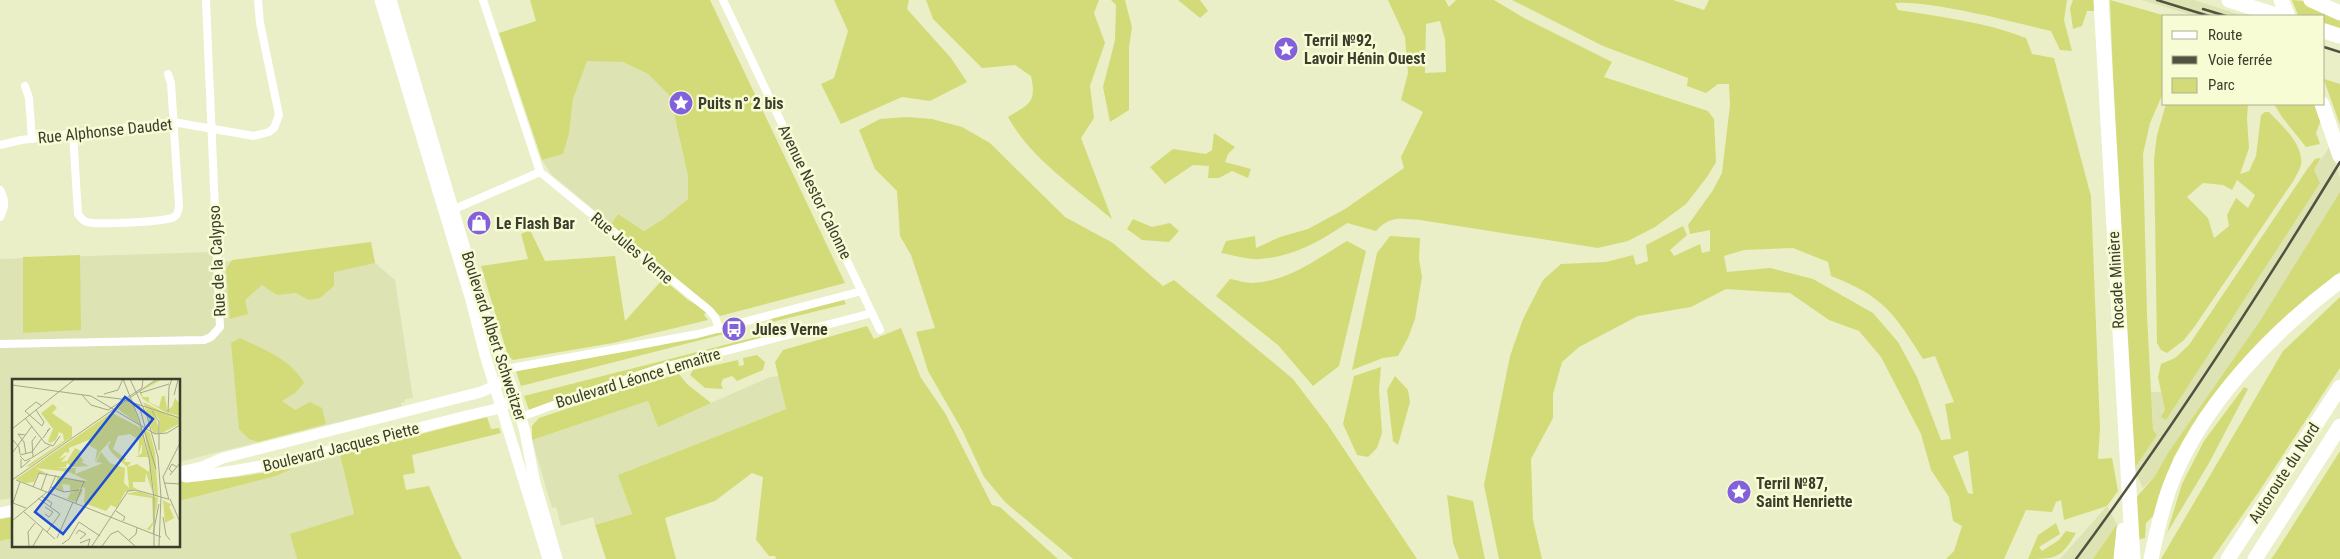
<svg xmlns="http://www.w3.org/2000/svg" width="2340" height="559" font-family="'Roboto Condensed',sans-serif">
	<rect width="100%" height="100%" fill="#eaefc7"/>
	<path fill="#dee3b4" d="M2142 0H2194L2244 16H2195Z
		M596 60 623 62 648 74 670 96 688 176V199L663 219 644 231 618 214 611 224 551 174 542 160 563 154 569 134 573 99 580 75 587 61Z
		M2330 146 2340 178V239L2196 413 2155 476 2143 488 2134 469 2153 423 2151 392H2163Z
		M371 242 375 263 395 280 413 398 405 399V402L401 403 402 406 179 462V380H14V498L0 500V259L209 252 224 262Z
		M779 376 786 409 619 475 632 514 595 525 593 517 561 526 556 507 552 508 532 440 648 401 658 426 770 377Z
		M340 455 354 515 291 534 297 559H0V541L14 538V545H179V501L276 476 294 468Z
		M2107 506 2117 524 2093 559H2060Z"/>
	<path fill="#d3db78" fill-rule="evenodd" d="M530 0H710L845 283 720 316 611 224 618 214 644 231 663 219 688 199V176L670 96 648 74 623 62 587 61 573 99 569 134 563 154 542 160 499 33 536 21Z
		M834 0H909L907 9 951 58 967 82 930 101 902 97 841 124 821 84 834 78 848 31Z
		M926 0H1099L1094 13 1105 43 1090 86 1094 118 1081 138 1112 219C1076 188 1031 159 1008 117 1029 104 1037 103 1031 76L1015 65 982 68 933 19Z
		M1111 0H1125L1132 27 1129 47V110L1110 122 1103 87 1115 40 1116 5Z
		M1178 0H1200L1208 11 1200 18Z
		M1388 0H1445L1449 7 1456 0H1494L1524 18 1612 62 1604 77 1708 111 1714 119 1716 162 1707 177 1686 204 1655 227 1628 241 1598 248 1420 220C1400 219 1391 215 1376 231L1347 223C1321 241 1292 257 1260 259 1248 260 1233 255 1221 253L1226 241 1255 236 1256 248 1280 237 1308 229 1345 209 1404 168 1401 157 1423 112 1401 100 1408 73 1405 37ZM1440 21 1445 39 1446 72 1425 73 1426 24Z
		M1512 0H1673L1704 10 1709 0H2067L2064 20 2072 51 2060 50 2051 31C2013 22 1930 0 1895 3L1898 10C1942 17 1985 22 2026 38L2032 54 2054 58 2091 196 2100 428 2098 459 2112 458 2118 491 2107 506 2064 520 2061 500 2056 502 2052 512 2026 510 2004 559H1946L1954 551 1962 526 1953 521 1949 497 1931 470 1921 434 1881 357 1859 331 1829 320 1790 293 1726 289 1691 307 1638 316 1579 347 1562 362 1553 394V418L1531 459 1533 520 1542 559H1499L1484 485 1510 356 1523 319 1543 280 1561 264 1606 262 1633 255 1636 265 1648 261 1646 245 1683 226 1687 235 1670 250 1674 256 1700 244 1702 253 1710 251V230L1690 234 1688 225 1713 190 1722 173 1730 105 1729 84H1718L1706 93 1687 86 1688 78 1603 46ZM1793 248 1828 262 1831 276C1883 296 1894 313 1923 359L1935 356 1954 402 1945 404 1951 439 1941 440 1917 377 1898 342 1873 313 1813 279 1770 268 1727 272 1724 256 1744 250ZM1967 451H1968L1973 494 1968 493 1953 456Z
		M2073 0H2094L2095 11H2087L2082 26 2073 29 2070 8Z
		M2110 0 2166 16H2164V91L2150 123 2143 154 2147 315 2153 430 2157 435 2134 469 2115 125Z
		M2292 0 2303 1 2340 18V28L2324 23V16L2298 15Z
		M2324 79 2340 84V125L2324 80Z
		M2166 104H2248L2247 118 2249 148 2240 174 2249 171 2256 156 2261 115 2265 112H2269C2281 125 2304 144 2301 165 2300 170 2296 175 2294 180L2195 326 2184 340 2167 353 2161 350 2157 343 2154 159 2157 135ZM2237 180 2255 195 2248 208 2236 198 2227 215 2229 226 2214 238 2208 218 2187 197 2203 183 2223 185 2232 190Z
		M2274 104H2315L2321 120 2316 133 2320 144 2306 147 2282 117Z
		M907 117 932 119 962 127 990 143 1065 217 1113 243 1163 286 1174 280 1293 379 1328 425 1417 559H1073L1005 502 984 477 962 430 928 371 916 332 935 328 911 255 900 236 897 191 875 169 859 130 880 119Z
		M1214 133 1235 147 1228 154 1225 162 1251 169 1248 178 1232 171 1219 178H1208L1209 166 1193 165 1165 184 1150 167 1173 149 1206 154 1212 150Z
		M2321 158 2314 170 2320 183 2166 420 2161 417 2165 410 2158 377 2161 364 2175 358 2189 345 2308 168 2315 159Z
		M2340 192V272L2316 291 2199 416 2174 457 2154 515 2146 523 2145 538 2137 540 2135 499 2155 476 2168 453 2260 321Z
		M1133 219 1152 227 1170 223 1179 231 1169 242 1142 240 1127 229Z
		M530 230 545 261 615 256 625 321 663 279 688 300 707 311 704 315 708 320 613 343 513 360 508 356 481 266 528 259 521 234Z
		M1390 236 1420 238 1419 259 1422 277 1415 319 1408 338 1398 356 1383 358 1352 370 1377 253Z
		M1347 241 1366 251 1339 366 1313 386 1278 345 1216 296 1230 279C1237 280 1245 283 1252 283 1288 282 1318 258 1347 241Z
		M371 242 375 263 334 272V286L320 298 309 300 296 293 277 295 262 285 245 300 248 314 230 319 226 269 232 260Z
		M80 255 81 330 23 333V257Z
		M2340 297V368L2260 490 2212 559H2161L2283 351Z
		M844 300 846 304 772 322 771 318Z
		M867 326 874 339 901 328 921 378 945 413 992 505 1000 507 1058 559H776L775 556H769L756 540 763 477 752 473 715 501 665 518 676 559H606L595 525 632 514 618 475 786 409 775 362 783 350Z
		M727 329 728 333 521 386 516 371 657 346Z
		M764 335 765 338 653 368 529 410 524 396Z
		M240 338C263 349 292 360 304 383L295 393 282 401 295 410 310 402 322 408 326 424 258 442 249 439 239 429 231 343Z
		M757 355 765 362 763 370 737 381 732 376 723 379 721 384 723 389 705 388 690 375 693 370 738 360 739 366 744 365 743 358Z
		M1381 367 1379 389 1382 433 1377 448 1368 457 1357 455 1343 424 1354 376Z
		M679 374 687 384 711 403 658 427 648 401 532 440V426L539 418 629 388Z
		M1395 376 1408 390 1410 402 1398 445 1393 441 1387 390Z
		M2244 387 2248 389 2209 463 2167 533 2182 484 2204 441Z
		M487 417 491 429 499 428 501 433 412 455 415 473 403 475 406 490 429 486 455 546 462 559H297L290 534 354 514 340 455Z
		M2340 451V559H2271L2276 552Z
		M294 468 276 476 179 501V482L236 477Z
		M1447 495 1473 501 1485 559H1459L1453 543Z
		M14 517V538L0 541V519Z
		M2056 523 2060 534 2039 547 2042 551 2059 540 2066 531 2076 533C2061 558 2057 559 2028 559L2038 535Z
		M2117 524 2114 559H2093Z"/>
	<g fill="none" stroke-linecap="round" stroke-linejoin="round">
		<path stroke="#fff" stroke-width="8" d="M483 0 540 172 709 310 715 317 719 329
			M723 0 880 330
			M25 86 29 98 32 139
			M73 134 78 214C81 218 83 221 87 222 96 225 166 222 174 217 178 215 178 211 179 207L171 83 168 74
			M0 145 21 140 173 122 254 136 269 132 274 128 279 115 260 23 258 0
			M0 190C6 201 5 207 0 217
			M450 211 540 172
			M0 344 204 340 211 337 220 327 206 0
			M506 369 698 334 862 291
			M521 417 597 389 660 368 872 313"/>
		<path stroke="#fff" stroke-width="11" d="M380 0 471 300 485 355 548 559
			M391 0 487 323 515 396 525 432 534 479 557 559
			M179 472 202 467 223 458 481 392 495 386 500 382
			M186 477C290 467 390 433 492 410L502 407 508 402
			M0 513 14 510"/>
		<path stroke="#fff" stroke-width="15" d="M2101 0 2133 559
			M2229 0 2279 16
			M2281 0 2288 16
			M2311 0 2340 13
			M2324 31 2340 36
			M2322 104 2340 156
			M2121 559 2124 530
			M2151 559C2156 535 2161 512 2169 489 2199 407 2272 332 2340 281
			M2228 559 2340 387
			M2255 559 2340 426"/>
		<path stroke="#515340" stroke-width="2.5" d="M2157 0 2209 16
			M2203 9 2226 16
			M2324 47 2340 52
			M2076 559C2171 431 2257 298 2340 162"/>
	</g>
	<defs>
		<symbol id="sight-disc" viewBox="-11 -11 22 22"><circle r="9.5" fill="#8361db" stroke="#f7fcd4"/><path d="M0-6L1.8-2.2L6-1.7L2.9 1.2L3.7 5.4L0 3.3L-3.7 5.4L-2.9 1.2L-6-1.7L-1.8-2.2Z" fill="#fff"/></symbol>
		<symbol id="shop-disc" viewBox="-11 -11 22 22"><circle r="9.5" fill="#8361db" stroke="#f7fcd4"/><path d="M-5-2.5h2.3a2.7 3.5 0 0 1 5.4 0H5L5.5 6h-11ZM-1.5-2.5h3a1.5 2.3 0 0 0-3 0Z" fill="#fff"/></symbol>
		<symbol id="bus-disc" viewBox="-11 -11 22 22"><circle r="9.5" fill="#8361db" stroke="#f7fcd4"/><path d="M-5-6H5V4H4V6H2V4H-2V6H-4V4H-5ZM-3.5-4V0h7V-4ZM-3.5 1.2v1.5H-2V1.2ZM2 1.2v1.5H3.5V1.2Z" fill="#fff"/></symbol>
	</defs>
	<g fill-rule="evenodd">
		<use href="#sight-disc" x="1272" y="35" width="28" height="28"/>
		<use href="#sight-disc" x="667" y="89" width="28" height="28"/>
		<use href="#shop-disc" x="465" y="209" width="28" height="28"/>
		<use href="#bus-disc" x="720" y="315" width="28" height="28"/>
		<use href="#sight-disc" x="1725" y="478" width="28" height="28"/>
	</g>
	<g text-anchor="middle" dominant-baseline="central" stroke-width="5" stroke-linejoin="round" paint-order="stroke">
		<g font-size="16" font-weight="bold" fill="#3b3d2d" stroke="#f7fcd4" text-anchor="start">
			<text x="1304" y="40">Terril №92,<tspan x="1304" dy="18">Lavoir Hénin Ouest</tspan></text>
			<text x="698" y="103">Puits n° 2 bis</text>
			<text x="496" y="223">Le Flash Bar</text>
			<text x="752" y="329">Jules Verne</text>
			<text x="1756" y="483">Terril №87,<tspan x="1756" dy="18">Saint Henriette</tspan></text>
		</g>
		<g font-size="16" fill="#3b3d2d" stroke="#f7fcd4">
			<text transform="translate(105 131) rotate(-6)">Rue Alphonse Daudet</text>
			<text transform="translate(815 192) rotate(64)">Avenue Nestor Calonne</text>
			<text transform="translate(632 248) rotate(40)">Rue Jules Verne</text>
			<text transform="translate(217 261) rotate(-93)">Rue de la Calypso</text>
			<text transform="translate(2116 280) rotate(-93)">Rocade Minière</text>
			<text transform="translate(494 336) rotate(72)">Boulevard Albert Schweitzer</text>
			<text transform="translate(638 378) rotate(-17)">Boulevard Léonce Lemaître</text>
			<text transform="translate(341 447) rotate(-14)">Boulevard Jacques Piette</text>
			<text transform="translate(2284 473) rotate(-57)">Autoroute du Nord</text>
		</g>
	</g>
	<g transform="translate(12 379)">
		<rect width="168" height="168" fill="#eaefc7"/>
		<path d="M146 0H151L129 12 131 18H137V23L147 28 150 17H153L155 31 160 28 163 19 167 24V37L153 33 131 20 127 13ZM114 22 121 26 128 46 104 29ZM131 23 155 35 167 38 154 37 167 39V45L148 55V46L147 40 141 33 147 49V55L141 54 133 29 140 31 133 28ZM41 25 45 29 40 34 60 48V58L18 87 13 88 52 62 51 55 47 53 44 61 38 64 36 62 41 50 29 34ZM103 31 102 35 129 49 136 78H124L130 74V65L126 77 127 61 118 55 106 57 101 70 114 80 112 83H119L115 88 125 85 137 93V85L141 115 134 94 133 103H121V108L125 110 113 113 105 129 99 126 94 132 72 124 73 110 71 108 66 110H71L70 114 64 123 55 120 59 113 63 114 58 111V106L50 105 52 113 44 110 45 98 76 102 57 93 24 89 34 94 26 95 22 103 14 104 4 100ZM79 60 75 65 85 71 83 83 88 73 98 62H99L96 67 99 73 115 88 117 109 112 104 113 89 98 84 89 73 84 83 91 84 63 95 64 89H44L54 88 55 84 60 88 77 87 69 83 72 82 66 75H70L67 74 69 72 63 69 55 82 49 83 55 76 47 80 53 73 57 74V69ZM132 50 138 54 143 73 146 118 143 117ZM126 112 146 119 144 137 142 119 143 141 138 151H137L120 145 135 150 141 143 140 119 114 115ZM151 121 160 126 157 127 162 139 153 144Z" fill="#d3db78" fill-rule="evenodd"/>
		<path fill="none" stroke="#a4a889" stroke-width="1" d="M111 0 127 40 137 79 142 119V167M118 0 135 37 146 78 149 118 147 167M0 6 79 17 143 55 155 54 168 46M128 14 157 5M92 15 106 11 111 0M70 16 79 26 96 31 130 9 131 0M162 16 166 1M85 17 109 20 168 39M127 26 133 48M24 31 32 43 30 47 13 32 24 23 30 27M140 32 147 43V71M156 33 157 8 160 0M13 39 33 64M0 50 63 0M132 51 144 90M13 56 6 55 12 63 14 75M31 59 38 49 35 52M0 60 7 68 8 75M33 64 41 67 48 57M1 73 20 47M8 76 20 73 30 59M8 77 13 82 21 78 20 62 24 57M21 78 38 67M9 80V89L18 81M160 93 157 90 160 85 165 88M158 96 168 84M0 101 145 0M4 101 149 158M8 103 1 124 14 129M152 104 168 105M21 108 27 94 73 103M39 108 52 113 67 111M29 111 35 94M36 114 44 96M29 117 40 124 38 128M26 119 48 135 35 153M158 120 168 143M157 121 151 98 168 64M64 124 72 102M11 132 43 160M104 132 113 138 111 142M33 135 37 138 41 133 33 128M151 138 154 156 158 161M0 142 35 113M64 155 67 151 74 155 68 160M141 155 147 125M45 159 61 123M117 161 124 155 125 149M68 164 78 160 76 167M50 165 57 160 67 143 88 157M17 167 16 153 23 144M21 167 31 150M80 167 116 112 124 111 156 120M90 167 99 155 106 152 123 167"/>
		<path fill="#1d4ed8" fill-opacity="0.15" stroke="#1d4ed8" stroke-width="2.5" d="M113 18 141 40 51 155 23 133Z"/>
		<rect width="168" height="168" fill="none" stroke="#3b3d2d" stroke-width="2.5"/>
	</g>
	<rect x="2162" y="15" width="162" height="90" fill="#f7fcd4" stroke="#acb091"/>
	<rect x="2172" y="31" width="25" height="8" fill="#ffffff" stroke="#acb091"/>
	<text x="2208" y="40" font-size="15" fill="#3b3d2d">Route</text>
	<rect x="2172" y="56" width="25" height="8" fill="#515340" stroke="#acb091"/>
	<text x="2208" y="65" font-size="15" fill="#3b3d2d">Voie ferrée</text>
	<rect x="2172" y="78" width="25" height="15" fill="#d3db78" stroke="#acb091"/>
	<text x="2208" y="90" font-size="15" fill="#3b3d2d">Parc</text>
</svg>
